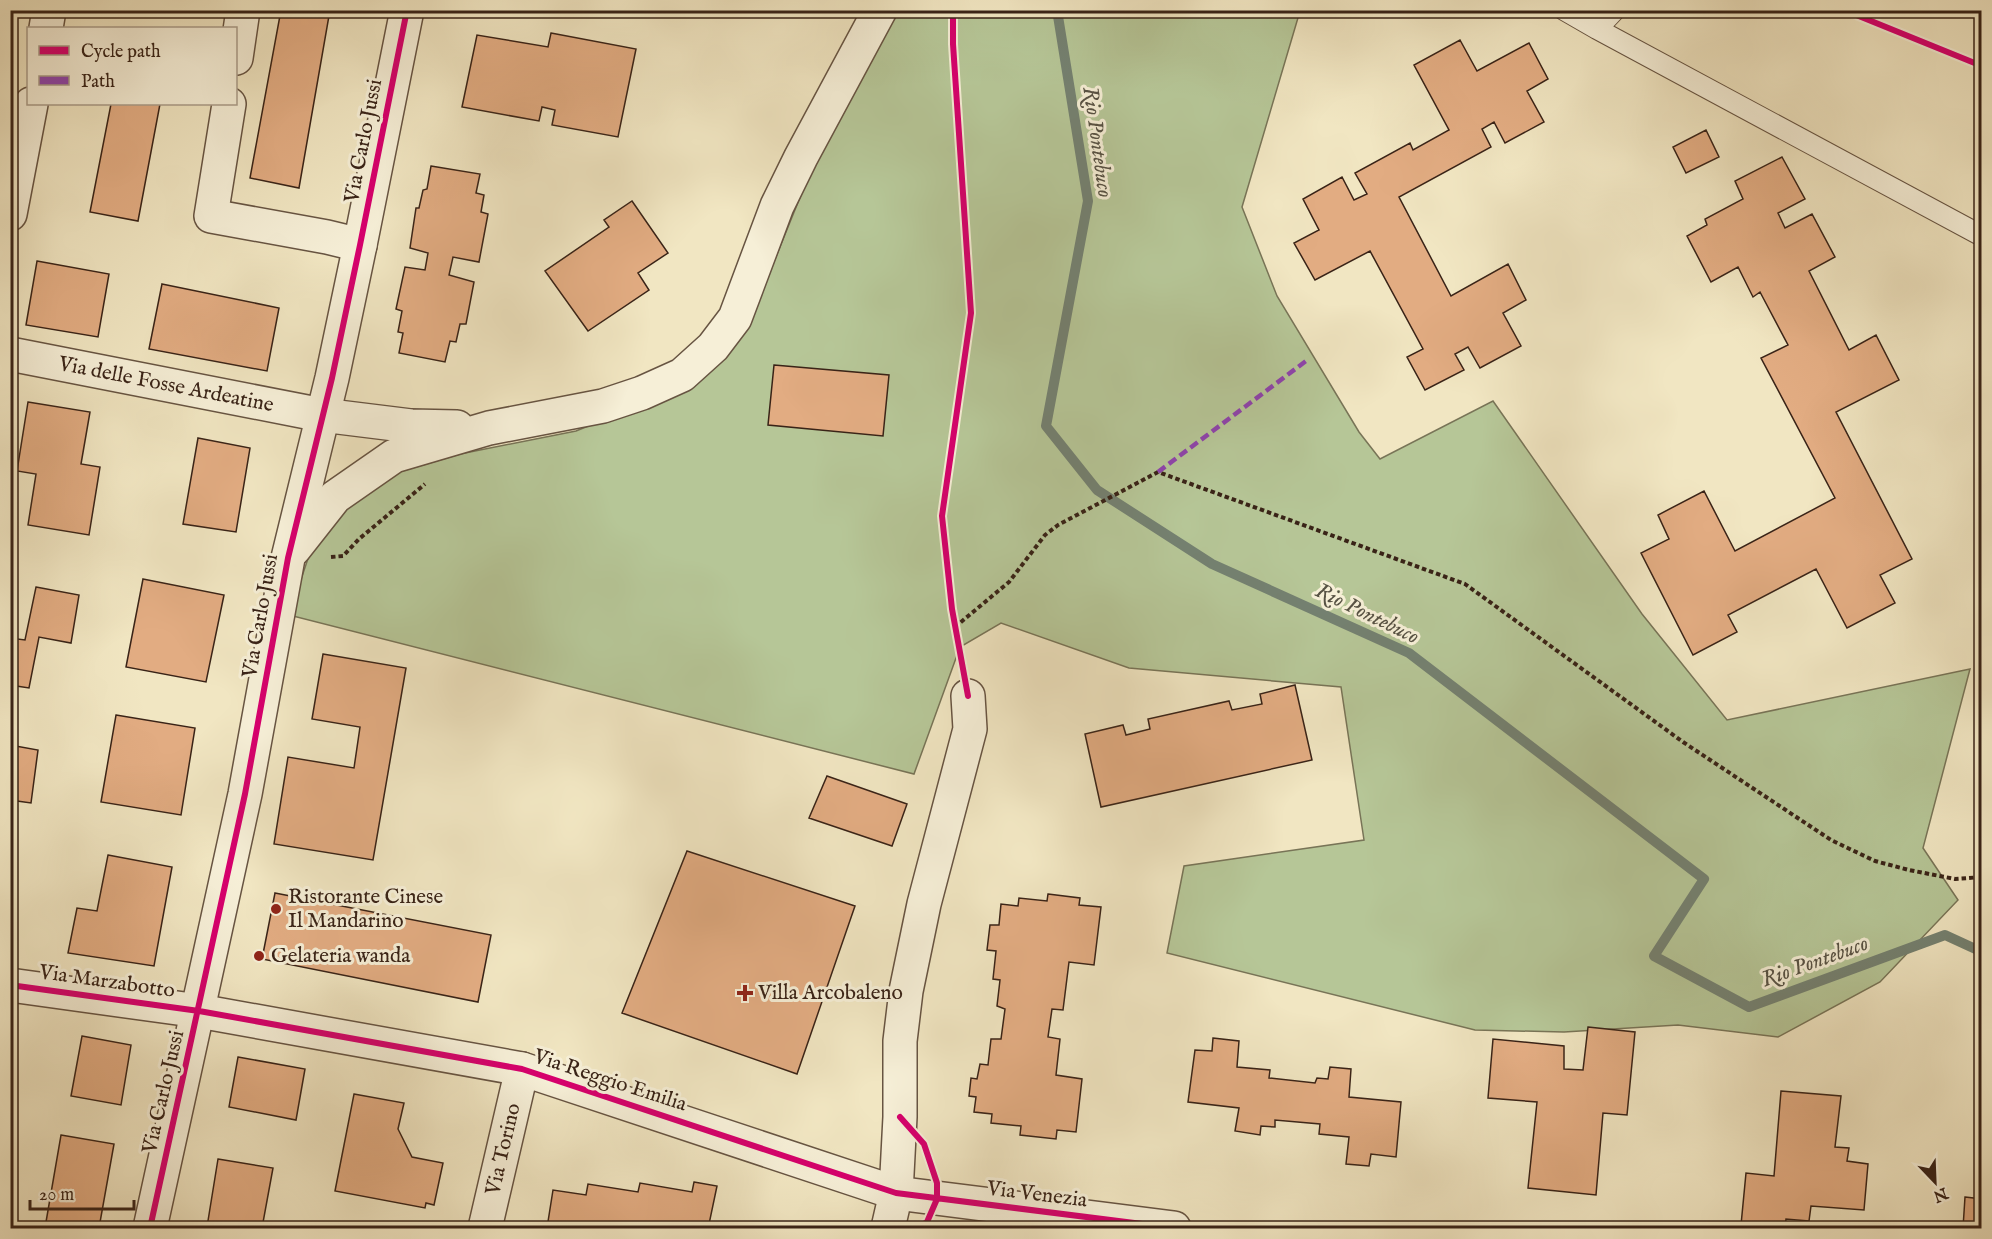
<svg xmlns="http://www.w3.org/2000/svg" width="1992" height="1239" font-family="'IM FELL English',serif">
	<rect width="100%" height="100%" fill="#f1e6c2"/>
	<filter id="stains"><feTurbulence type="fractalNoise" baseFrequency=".00333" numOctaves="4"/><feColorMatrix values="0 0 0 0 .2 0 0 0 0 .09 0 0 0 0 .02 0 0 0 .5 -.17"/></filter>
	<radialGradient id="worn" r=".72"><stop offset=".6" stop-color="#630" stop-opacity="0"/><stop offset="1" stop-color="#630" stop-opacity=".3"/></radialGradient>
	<path fill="#b6c697" stroke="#787457" stroke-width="1.5" d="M891 11H1300L1242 207 1277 296 1359 432 1380 459 1493 401 1642 614 1727 720 1970 669 1923 848 1958 900 1880 982 1778 1037 1678 1025 1564 1032 1475 1030 1167 953 1184 866 1364 840 1341 687 1129 668 1001 623 960 647 914 774 289 615 323 514 375 479 460 454 576 431 645 403 748 313 773 264 818 153Z"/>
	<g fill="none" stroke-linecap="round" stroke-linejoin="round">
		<path stroke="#748171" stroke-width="10" d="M1057 10 1088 201 1046 426 1097 490 1212 564 1409 653 1704 879 1654 956 1749 1007 1945 935 1982 952"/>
	</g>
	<path fill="#e2ac82" stroke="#392317" stroke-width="1.5" d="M281 10H330L299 188 250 178Z
		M551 33 636 49 618 137 552 125 555 110 542 107 539 121 462 107 477 35 548 47Z
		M1460 40 1477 71 1529 43 1548 79 1527 91 1544 122 1505 143 1494 122 1482 129 1491 147 1399 197 1451 296 1508 264 1526 300 1503 313 1521 346 1480 368 1468 347 1455 354 1464 370 1425 390 1407 357 1423 349 1370 251 1315 280 1294 243 1319 230 1303 199 1342 177 1354 200 1367 194 1355 173 1410 143 1413 150 1449 130 1414 65Z
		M111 104H160L138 221 90 212Z
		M1706 130 1719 157 1686 173 1673 147Z
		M1782 157 1805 199 1778 213 1785 228 1812 214 1835 257 1809 271 1849 350 1876 335 1899 380 1836 412 1912 559 1880 575 1895 603 1847 628 1816 569 1728 615 1737 632 1693 655 1641 553 1669 539 1658 515 1704 491 1735 551 1835 498 1761 358 1788 345 1760 292 1753 297 1738 267 1711 282 1687 236 1707 225 1705 219 1743 199 1735 181Z
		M431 166 480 174 476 193 484 195 481 212 488 214 479 262 453 257 449 275 474 282 466 324H460L456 342 450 341 445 362 399 353 403 333 398 332 402 311 396 309 405 267 425 270 428 253 410 248 416 208H419L423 190 427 189Z
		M632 201 668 253 638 273 649 290 588 331 545 271 609 227 604 220Z
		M37 261 109 274 98 337 26 325Z
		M162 284 279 308 267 371 149 349Z
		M774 365 889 375 883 436 768 425Z
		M28 402 90 412 81 464 100 467 89 535 28 525 36 474 17 471Z
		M198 438 250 448 236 532 183 524Z
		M143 579 224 595 206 682 126 667Z
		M36 587 79 595 71 643 39 637 29 688 10 685V638L25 640Z
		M323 654 406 668 373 860 274 844 288 757 354 768 360 727 312 719Z
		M1295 685 1312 760 1101 807 1085 734 1123 725 1126 735 1150 729 1148 719 1229 701 1232 710 1262 704 1260 694Z
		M116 715 195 728 181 815 101 802Z
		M10 745 38 750 31 803 10 800Z
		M827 776 907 804 892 846 809 818Z
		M687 851 855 906 797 1074 622 1013Z
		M108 855 172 867 154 966 68 953 77 908 97 911Z
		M275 893 491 935 478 1002 262 959Z
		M1048 894 1080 898 1079 905 1101 907 1094 965 1069 962 1063 1010 1052 1009 1048 1037 1060 1039 1056 1075 1082 1079 1076 1132 1057 1130 1056 1139 1020 1135 1021 1126 991 1123 992 1114 974 1112 976 1097 969 1096 971 1078 977 1079 980 1064 988 1065 991 1039H1001L1005 1009 997 1006 1000 980 993 979 996 951 987 950 990 925H999L1001 904 1018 906 1019 898 1047 901Z
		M1588 1027 1635 1032 1627 1115 1603 1113 1596 1195 1528 1188 1537 1102 1488 1098 1493 1039 1564 1046V1069L1583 1070Z
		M82 1036 131 1045 121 1105 71 1096Z
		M1213 1038 1239 1041 1237 1067 1270 1070 1269 1078 1315 1083 1317 1078 1328 1079 1330 1067 1351 1069 1349 1097 1401 1102 1396 1157 1371 1154 1369 1166 1346 1164 1349 1137 1319 1134 1320 1124 1275 1120V1127L1261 1126 1260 1135 1235 1131 1239 1108 1188 1102 1195 1050 1212 1051Z
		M238 1057 305 1069 296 1120 229 1107Z
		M1781 1091 1841 1096 1835 1147 1849 1148 1847 1161 1868 1164 1864 1210 1811 1206 1809 1221 1786 1219 1785 1228 1741 1225 1746 1173 1774 1176Z
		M354 1094 404 1103 398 1129 412 1157 443 1163 434 1205 426 1203 425 1208 335 1191Z
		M61 1135 114 1144 99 1228H80L46 1222Z
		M218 1159 273 1168 262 1228 207 1227Z
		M694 1182 717 1186 709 1224 737 1228H547L553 1190 586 1195 588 1184 638 1192 640 1183 692 1192Z
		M1965 1197 1982 1199V1228H1963Z"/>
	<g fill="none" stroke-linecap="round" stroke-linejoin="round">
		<defs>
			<path id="service" d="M1564 10 1597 29 1615 10
				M1597 29 1982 236"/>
			<g id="minor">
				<path d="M46 28 49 10"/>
				<path d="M236 58 243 10"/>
				<path d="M229 104 211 216 327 237 360 245"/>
				<path d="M10 214 31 104"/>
				<path id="s1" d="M10 354 322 415 411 426 457 427"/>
				<path d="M294 549 335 497 394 456 489 428 603 406 642 393 682 375 713 347 735 318 777 206 801 157 880 10"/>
				<path d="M10 985 199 1011 522 1069 896 1193 1174 1228"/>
				<path d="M150 1228 245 794 288 558 332 378 360 245 407 10"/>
				<path id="s2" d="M485 1228 522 1069"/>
				<path d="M888 1228 896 1193 900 1117V1041L906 991 924 904 970 729 968 696"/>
			</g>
		</defs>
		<use href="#service" stroke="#675442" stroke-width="22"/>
		<use href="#minor" stroke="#675442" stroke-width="36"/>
		<path stroke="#392317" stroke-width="4" stroke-dasharray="4.5 3" stroke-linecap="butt" d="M331 557 343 556 359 539 425 484
			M955 627 1009 582 1045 535 1058 525 1158 472 1465 584 1683 742 1831 840 1875 861 1909 870 1955 879 1982 877"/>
		<use href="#service" stroke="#f6efd7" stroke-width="20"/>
		<use href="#minor" stroke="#f6efd7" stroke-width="33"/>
		<path stroke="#8e44ad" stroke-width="4.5" stroke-dasharray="9 4.5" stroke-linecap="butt" d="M1158 472 1306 361"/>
		<defs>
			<path id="cycleway" d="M953 10V44L971 313 942 516 952 609 968 696
				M1844 10 1982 66
				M10 985 199 1011 522 1069 896 1193 1174 1228
				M900 1117 924 1144 937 1183V1199L927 1222 917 1228
				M150 1228 245 794 288 558 332 378 360 245 407 10"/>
		</defs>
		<use href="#cycleway" stroke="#f6efd7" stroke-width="10"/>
		<use href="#cycleway" stroke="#d6006c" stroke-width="6"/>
	</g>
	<g fill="#8f2418" stroke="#f6efd7" stroke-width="2">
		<circle cx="276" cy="909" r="6"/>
		<circle cx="259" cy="956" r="6"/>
		<path d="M742 984h6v6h6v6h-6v6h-6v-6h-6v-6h6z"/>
	</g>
	<g text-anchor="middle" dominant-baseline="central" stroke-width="6" stroke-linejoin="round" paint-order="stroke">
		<g font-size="21" fill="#392317" stroke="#f6efd7">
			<text transform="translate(364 141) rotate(-79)">Via Carlo Jussi</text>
			<text stroke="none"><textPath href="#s1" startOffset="159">Via delle Fosse Ardeatine</textPath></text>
			<text transform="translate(261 616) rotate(-80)">Via Carlo Jussi</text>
			<text transform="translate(107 982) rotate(8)">Via Marzabotto</text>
			<text transform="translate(610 1081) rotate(18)">Via Reggio Emilia</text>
			<text transform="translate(164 1092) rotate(-77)">Via Carlo Jussi</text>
			<text stroke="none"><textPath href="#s2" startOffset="81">Via Torino</textPath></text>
			<text transform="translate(1037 1195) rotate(7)">Via Venezia</text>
		</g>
		<g font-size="21" fill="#392317" stroke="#f6efd7" text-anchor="start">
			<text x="288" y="897">Ristorante Cinese<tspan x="288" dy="24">Il Mandarino</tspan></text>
			<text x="271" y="956">Gelateria wanda</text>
			<text x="758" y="993">Villa Arcobaleno</text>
		</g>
		<g font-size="22" font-style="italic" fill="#575244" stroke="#f6efd7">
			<text transform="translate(1097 142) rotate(82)">Rio Pontebuco</text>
			<text transform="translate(1367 614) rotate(26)">Rio Pontebuco</text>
			<text transform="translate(1815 962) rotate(-20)">Rio Pontebuco</text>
		</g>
	</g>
	<rect width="1992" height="1239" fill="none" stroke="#f1e6c2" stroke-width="36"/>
	<rect x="12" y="12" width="1968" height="1215" fill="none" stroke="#392317" stroke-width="3"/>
	<rect x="18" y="18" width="1956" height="1203" fill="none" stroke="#392317" stroke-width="1.5"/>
	<rect x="27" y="27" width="210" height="78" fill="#f6efd7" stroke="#aa9d8a" stroke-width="1.5"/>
	<rect x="39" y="46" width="30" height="9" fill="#d6006c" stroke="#aa9d8a" stroke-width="1.5"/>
	<text x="81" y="57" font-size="18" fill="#392317">Cycle path</text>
	<rect x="39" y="76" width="30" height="9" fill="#8e44ad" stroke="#aa9d8a" stroke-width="1.5"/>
	<text x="81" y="87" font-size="18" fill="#392317">Path</text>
	<g transform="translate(1935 1182) rotate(157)" stroke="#f6efd7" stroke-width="4.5" paint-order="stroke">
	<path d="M0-4.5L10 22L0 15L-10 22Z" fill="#392317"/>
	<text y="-9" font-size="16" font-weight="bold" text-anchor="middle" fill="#392317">N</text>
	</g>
	<path d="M30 1200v9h104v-9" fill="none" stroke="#392317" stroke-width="3"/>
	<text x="39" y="1200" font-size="18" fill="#392317" stroke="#f6efd7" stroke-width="4.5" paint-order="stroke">20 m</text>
	<rect width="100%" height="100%" filter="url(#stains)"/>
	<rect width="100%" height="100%" fill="url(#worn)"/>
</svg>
